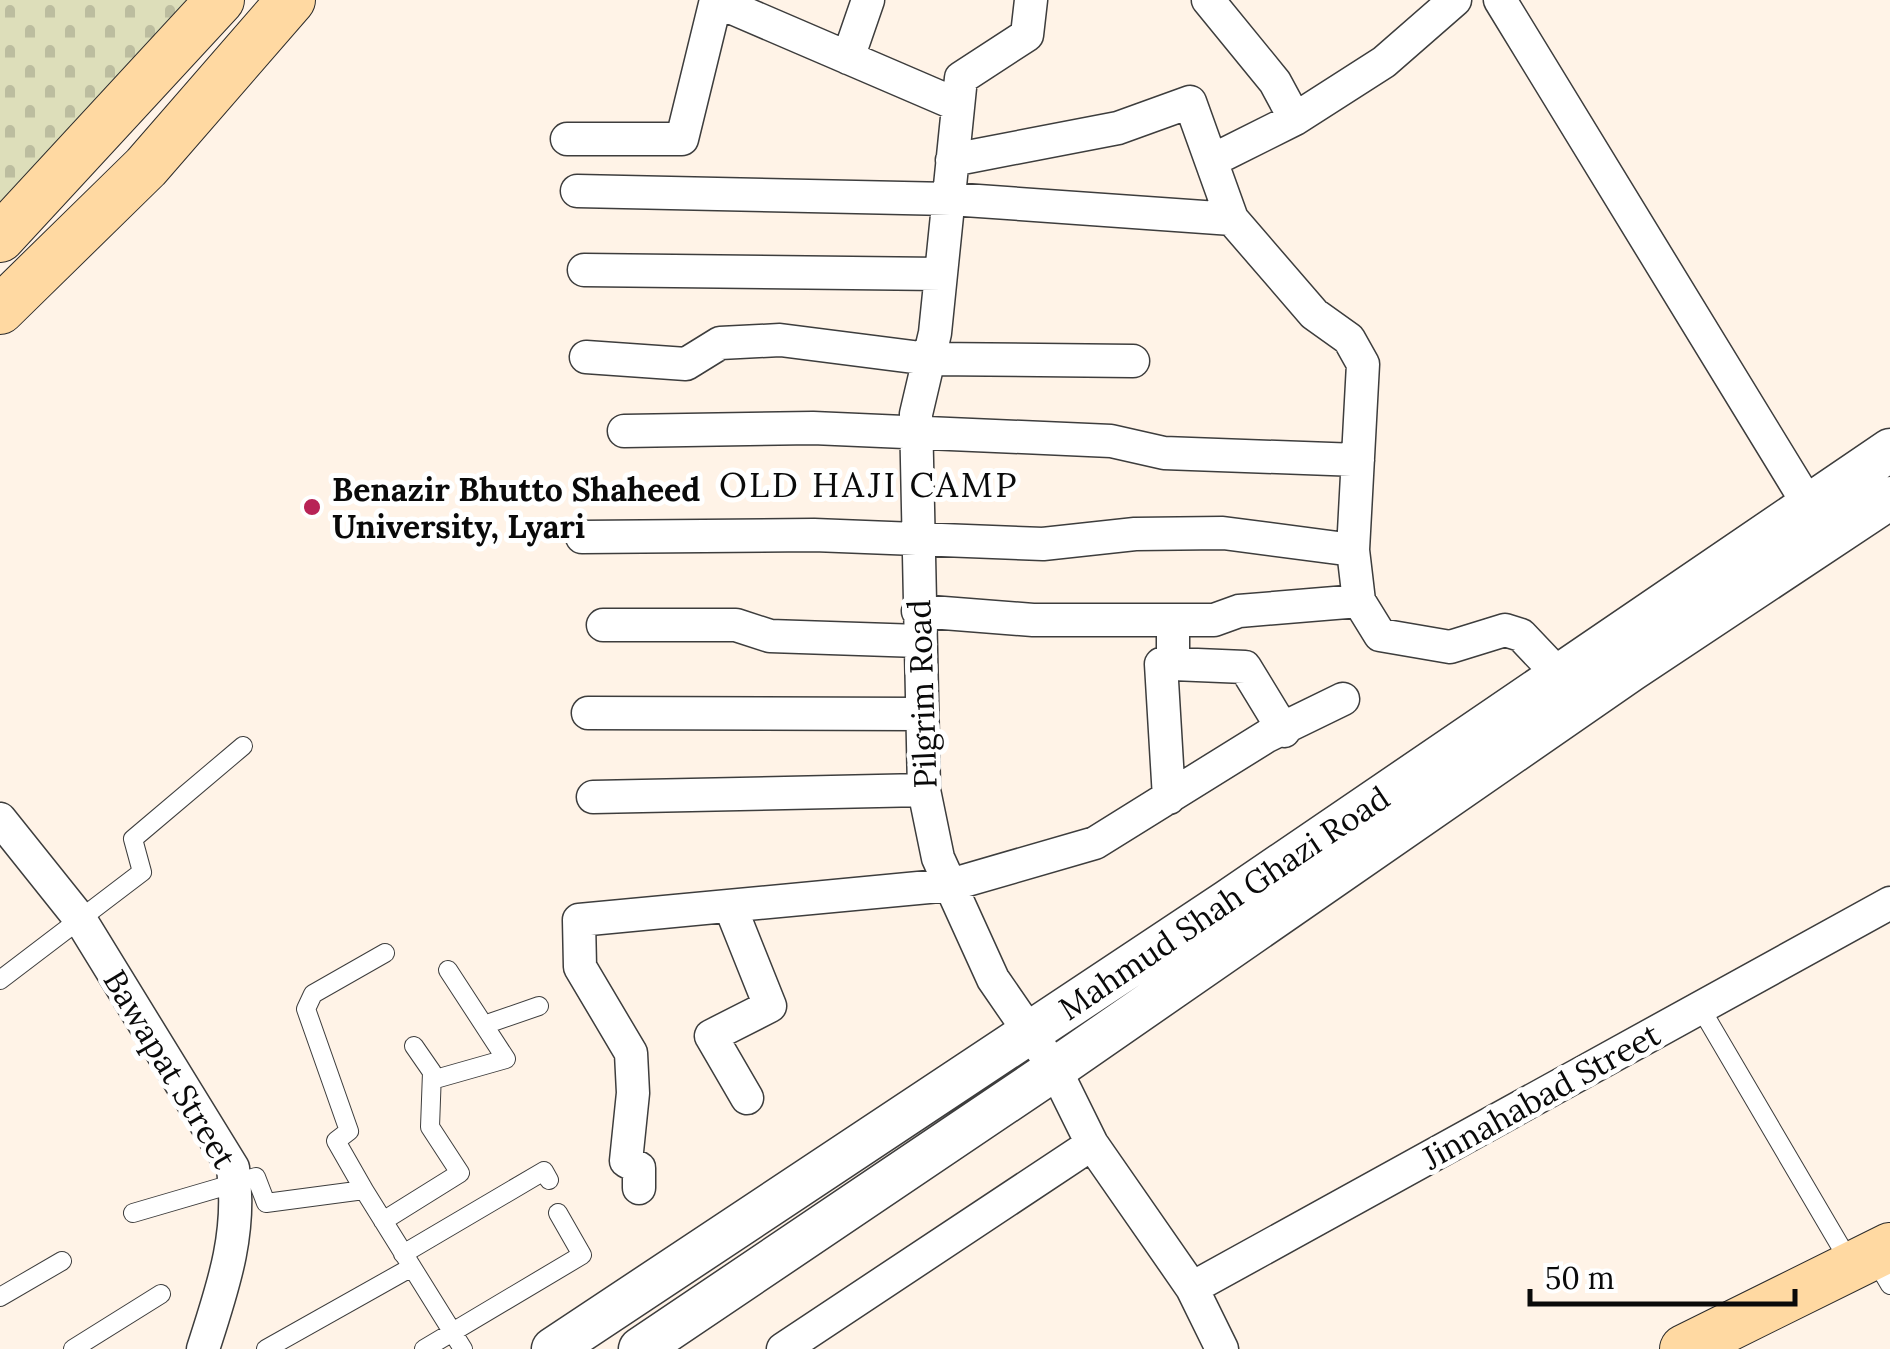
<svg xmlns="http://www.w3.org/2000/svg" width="1890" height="1349" font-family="Lora,serif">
	<defs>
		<pattern id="cemetery-stones" width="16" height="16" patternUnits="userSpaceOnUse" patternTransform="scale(2.5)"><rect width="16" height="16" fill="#dddeba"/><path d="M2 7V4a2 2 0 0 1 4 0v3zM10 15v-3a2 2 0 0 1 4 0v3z" fill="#bcbd9f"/></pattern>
	</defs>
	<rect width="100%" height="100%" fill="#fff3e7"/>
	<path fill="url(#cemetery-stones)" d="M0 0H229L0 261Z"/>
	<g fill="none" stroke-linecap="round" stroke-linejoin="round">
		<defs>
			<path id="service" d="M0 980 142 872 133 839 243 746
				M1700 1007 1852 1266
				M484 1025 539 1006
				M432 1080 506 1059 448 970
				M364 1190 336 1141 349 1131 306 1009 313 994 385 953
				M133 1213 256 1177 266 1203 364 1190 463 1349
				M383 1221 460 1173 430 1127 432 1072 414 1046
				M403 1254 544 1171 549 1180
				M1873 1256 1890 1285
				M0 1297 62 1261
				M73 1349 161 1294
				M266 1349 412 1267
				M424 1349 582 1255 558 1213"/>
			<path id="minor" d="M1031 0 1027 35 961 78 935 333 916 414 924 790 938 858 993 979 1055 1069 1092 1144 1192 1288 1222 1349
				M1208 0 1275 82 1295 119
				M1500 0 1821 525
				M716 1 958 105
				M848 58 868 0
				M567 139H682L716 0
				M952 160 1118 128 1190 102 1232 219
				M1213 160 1295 119 1384 62 1455 0
				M577 191 950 199 1232 219 1314 314 1349 339 1363 364 1353 550 1359 601 1380 635 1450 647 1505 630 1521 635 1559 675
				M584 270 941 274
				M586 357 686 364 720 343 780 340 929 359 1133 361
				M624 431 813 428 1111 441 1164 453 1358 460
				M582 537 814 535 1043 544 1135 534 1223 533 1353 550
				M918 611 1033 620H1173V664H1161L1169 798
				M1173 620H1214L1239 611 1359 601
				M603 625H736L770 636 919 641
				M1173 664 1245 667 1284 731
				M588 713 921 714
				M593 797 924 790
				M0 819 80 919 233 1168C242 1233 223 1287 203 1349
				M730 906 770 1006 711 1036 747 1098
				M639 1188V1168L626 1161 633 1093 631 1053 580 967 579 920 950 885 1095 843 1267 736 1343 699
				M1192 1288 1890 903
				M783 1349 1092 1144"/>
			<path id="tertiary" d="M553 1349 1228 901 1890 450
				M640 1349 1055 1069 1631 670 1890 498"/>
			<path id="secondary" d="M0 238 220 0
				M0 310 146 167 291 0
				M1684 1349 1890 1247"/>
		</defs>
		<use href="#service" stroke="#3d3d3d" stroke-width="20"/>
		<use href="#minor" stroke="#3d3d3d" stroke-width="35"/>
		<use href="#tertiary" stroke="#3d3d3d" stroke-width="45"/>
		<use href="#secondary" stroke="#2c2c2c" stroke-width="50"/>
		<use href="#service" stroke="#fff" stroke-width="18"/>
		<use href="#minor" stroke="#fff" stroke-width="32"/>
		<use href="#tertiary" stroke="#fff" stroke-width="42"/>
		<use href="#secondary" stroke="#ffd9a2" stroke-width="48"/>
	</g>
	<circle fill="#b82356" stroke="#fff" stroke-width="4" cx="312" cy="507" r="10"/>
	<g text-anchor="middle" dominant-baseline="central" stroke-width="10" stroke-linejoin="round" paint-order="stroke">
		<g font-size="32" font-weight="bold" fill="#0a0a0a" stroke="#fff" text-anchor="start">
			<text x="332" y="489">Benazir Bhutto Shaheed<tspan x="332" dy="37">University, Lyari</tspan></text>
		</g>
		<g font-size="32" fill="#0a0a0a" stroke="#fff">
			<text transform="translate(922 694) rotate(-92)">Pilgrim Road</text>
			<text transform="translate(1224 903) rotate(-34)">Mahmud Shah Ghazi Road</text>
			<text transform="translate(170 1069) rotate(59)">Bawapat Street</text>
			<text transform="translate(1541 1096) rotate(-29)">Jinnahabad Street</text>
		</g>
		<g font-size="35" letter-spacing="2.5" fill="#0a0a0a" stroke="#fff">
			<text x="869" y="484">OLD HAJI CAMP</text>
		</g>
	</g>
	<path d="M1530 1289v15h265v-15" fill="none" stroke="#0a0a0a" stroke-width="5"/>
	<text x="1545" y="1289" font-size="30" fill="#0a0a0a" stroke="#ffffff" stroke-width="8" paint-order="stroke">50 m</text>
</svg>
